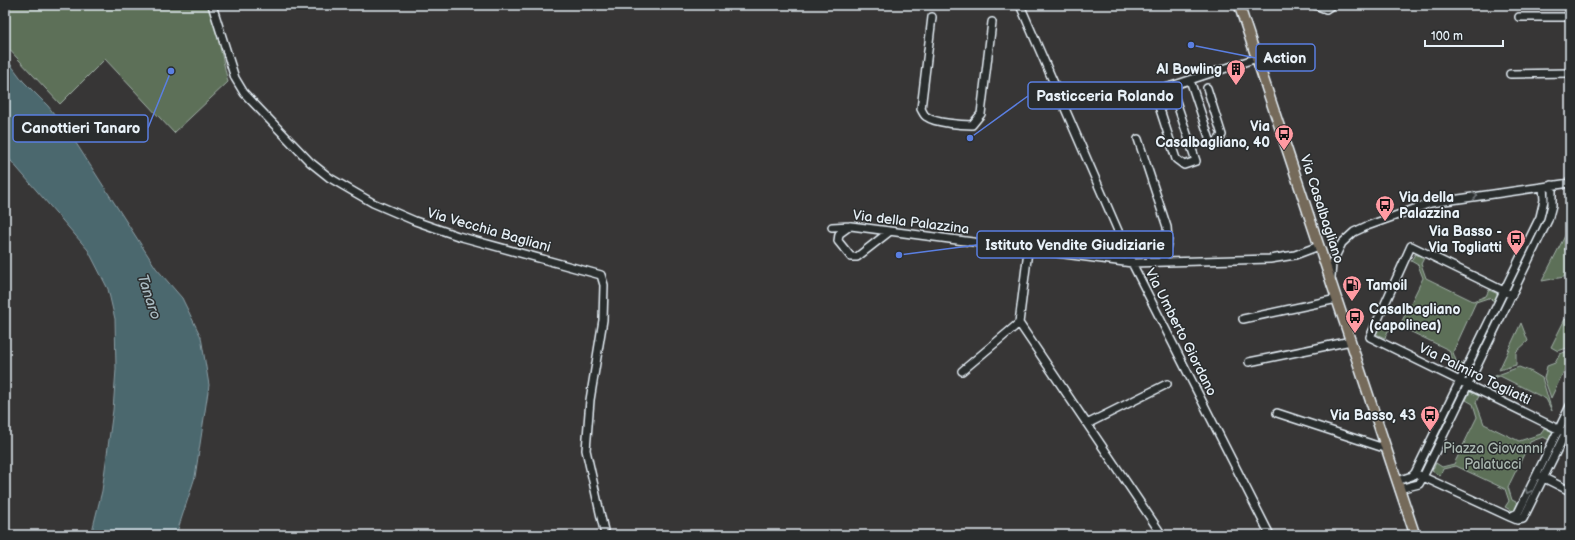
<svg xmlns="http://www.w3.org/2000/svg" width="1575" height="540" font-family="'Balsamiq Sans',sans-serif">
	<rect width="100%" height="100%" fill="#373636"/>
	<filter id="ink" filterUnits="userSpaceOnUse"><feTurbulence type="fractalNoise" baseFrequency=".025" numOctaves="2"/><feDisplacementMap in="SourceGraphic" scale="8" xChannelSelector="R" yChannelSelector="G"/><feConvolveMatrix kernelMatrix="1 2 1 2 8 2 1 2 1" color-interpolation-filters="sRGB"/></filter>
	<g filter="url(#ink)">
		<path fill="#5d7059" stroke="#a2b0a8" d="M5 5H207L213 16 228 82 174 133 105 59 60 104 5 45Z
			M1570 226V248L1564 249 1570 254V265L1564 277 1542 281Z
			M1415 254 1424 258 1421 264 1426 278 1473 301 1486 296 1489 290 1498 294 1495 301 1488 298 1476 302 1453 352 1456 361 1464 365 1459 374 1449 369 1453 361 1449 350 1401 327 1388 331 1385 338 1376 334 1381 325 1387 328 1401 323 1423 278 1418 265 1411 261Z
			M1565 319 1570 322V347L1558 351 1551 347Z
			M1521 323 1528 341 1516 352V365L1499 370Z
			M1570 350V358L1551 398 1544 378 1547 366 1555 363 1560 354Z
			M1519 367 1532 372 1542 378 1552 411 1546 399 1500 376 1487 379Z
			M1470 392 1479 396 1476 402 1484 424 1519 441 1541 434 1544 428 1553 432 1549 440 1543 437 1530 442 1508 487 1512 500 1518 503 1514 512 1505 507 1509 501 1505 489 1456 466 1443 469 1440 476 1432 471 1436 463 1442 467 1454 464 1477 417 1473 404 1466 400Z"/>
		<path fill="#4b676e" stroke="#8a9ea5" d="M5 57 23 81 48 106 74 140 156 268 182 298 201 337 209 385 195 477 176 535H91L102 491 113 410 116 369 115 319 108 289 88 250 5 154Z"/>
		<g fill="none" stroke-linecap="round" stroke-linejoin="round">
			<defs>
				<path id="minor" d="M212 5 235 78 244 93 310 162 330 178 373 203 415 221 458 236 601 275 604 285 603 320 590 400 586 450 605 535
					M1020 5 1132 263 1270 535
					M1315 5 1326 9 1332 5
					M932 17 921 109C923 112 924 116 927 117 935 123 962 125 972 125L981 114 992 22
					M1519 17H1570
					M1510 74 1570 73
					M1190 80 1210 140 1212 142 1216 143 1222 135 1207 88
					M1154 91 1176 159 1184 165 1196 161 1171 86
					M1147 94 1257 58
					M1138 139 1167 227 1168 240 1163 262
					M850 226 839 234 838 241 851 257H857L889 232
					M832 227 851 226 1132 263 1270 259 1295 255 1319 246
					M1028 251 1019 323 1162 535
					M1331 277 1332 263 1342 243 1354 232 1367 226 1431 203 1570 183
					M1512 295 1411 246 1370 337 1566 433
					M1243 319 1337 299
					M1249 362 1351 341
					M962 371 1019 323
					M1277 413 1387 449
					M1087 424 1167 384
					M1419 475 1510 517 1517 520 1523 519 1570 424
					M1540 476 1570 491
					M1397 481 1412 476 1415 473 1540 217 1544 200 1543 187
					M1399 489 1419 484 1423 477 1548 220 1552 205V185
					M1510 517 1518 513 1570 406"/>
				<path id="major" d="M1239 5 1415 535"/>
			</defs>
			<use href="#minor" stroke="#e8f1f8" stroke-width="10"/>
			<use href="#major" stroke="#e8f1f8" stroke-width="12"/>
			<use href="#minor" stroke="#2a2d2e" stroke-width="7"/>
			<use href="#major" stroke="#746a5a" stroke-width="9"/>
		</g>
		<defs><path id="oneway-chevron" d="M-2-3.5L2.5 0L-2 3.5" fill="none" stroke-width="1.6" stroke-linecap="round" stroke-linejoin="round"/></defs>
		<g stroke="#6c7275">
			<use href="#oneway-chevron" transform="translate(1475 196) rotate(-8)"/>
			<use href="#oneway-chevron" transform="translate(1528 491) rotate(116)"/>
		</g>
	</g>
	<defs>
		<symbol id="building-pin" viewBox="-11 -11 22 30"><path d="M0 17L-7.5 6A9.5 9.5 0 1 1 7.5 6Z" fill="#ff9aa2" stroke="#2a2d2e"/><path d="M-4-6H4V6H1V3H-1V6H-4ZM-2.5-4.3h1.7v1.8h-1.7ZM.8-4.3h1.7v1.8H.8ZM-2.5-1h1.7V.8h-1.7ZM.8-1h1.7V.8H.8Z" fill="#111"/></symbol>
		<symbol id="bus-pin" viewBox="-11 -11 22 30"><path d="M0 17L-7.5 6A9.5 9.5 0 1 1 7.5 6Z" fill="#ff9aa2" stroke="#2a2d2e"/><path d="M-5-6H5V4H4V6H2V4H-2V6H-4V4H-5ZM-3.5-4V0h7V-4ZM-3.5 1.2v1.5H-2V1.2ZM2 1.2v1.5H3.5V1.2Z" fill="#111"/></symbol>
		<symbol id="fuel-pin" viewBox="-11 -11 22 30"><path d="M0 17L-7.5 6A9.5 9.5 0 1 1 7.5 6Z" fill="#ff9aa2" stroke="#2a2d2e"/><path d="M-5.5-6h7V0h2V4h1.3V-2.5L3-4.5l.8-.8L6-3V5H2.5V1h-1V6h-7ZM-4.2-4.7v3.2H.2V-4.7Z" fill="#111"/></symbol>
	</defs>
	<g fill-rule="evenodd">
		<use href="#building-pin" x="1225" y="58" width="22" height="30"/>
		<use href="#bus-pin" x="1273" y="123" width="22" height="30"/>
		<use href="#bus-pin" x="1374" y="194" width="22" height="30"/>
		<use href="#bus-pin" x="1505" y="228" width="22" height="30"/>
		<use href="#fuel-pin" x="1341" y="274" width="22" height="30"/>
		<use href="#bus-pin" x="1344" y="306" width="22" height="30"/>
		<use href="#bus-pin" x="1419" y="404" width="22" height="30"/>
	</g>
	<g text-anchor="middle" dominant-baseline="central" stroke-width="3" stroke-linejoin="round" paint-order="stroke">
		<g font-size="14" font-weight="bold" fill="#e8f1f8" stroke="#2a2d2e" text-anchor="end">
			<text x="1222" y="69">Al Bowling</text>
			<text x="1270" y="126">Via<tspan x="1270" dy="16">Casalbagliano, 40</tspan></text>
			<text x="1399" y="197" text-anchor="start">Via della<tspan x="1399" dy="16">Palazzina</tspan></text>
			<text x="1502" y="231">Via Basso -<tspan x="1502" dy="16">Via Togliatti</tspan></text>
			<text x="1366" y="285" text-anchor="start">Tamoil</text>
			<text x="1369" y="309" text-anchor="start">Casalbagliano<tspan x="1369" dy="16">(capolinea)</tspan></text>
			<text x="1416" y="415">Via Basso, 43</text>
		</g>
		<g font-size="14" fill="#e8f1f8" stroke="#2a2d2e">
			<text transform="translate(1322 209) rotate(72)">Via Casalbagliano</text>
			<text transform="translate(911 222) rotate(7)">Via della Palazzina</text>
			<text transform="translate(489 230) rotate(16)">Via Vecchia Bagliani</text>
			<text transform="translate(1181 332) rotate(63)">Via Umberto Giordano</text>
			<text transform="translate(1475 374) rotate(26)">Via Palmiro Togliatti</text>
		</g>
		<g font-size="14" fill="#a9b7b0" stroke="#2a2d2e">
			<text x="1493" y="448">Piazza Giovanni<tspan x="1493" dy="16">Palatucci</tspan></text>
		</g>
		<g font-size="15" font-style="italic" fill="#a9bac1" stroke="#2a2d2e">
			<text transform="translate(149 297) rotate(72)">Tanaro</text>
		</g>
	</g>
	<path fill="none" stroke="#5a7fe2" stroke-width="1.5" d="M1191 45L1256 58M970 138L1028 96M171 71L148 128M899 255L977 245"/>
	<g fill="#5a7fe2" stroke="#2a2d2e" stroke-width="1.5">
		<circle cx="1191" cy="45" r="4"/>
		<circle cx="970" cy="138" r="4"/>
		<circle cx="171" cy="71" r="4"/>
		<circle cx="899" cy="255" r="4"/>
	</g>
	<g fill="#2a2d2e" stroke="#5a7fe2" stroke-width="1.5">
		<rect x="1256" y="44" width="59" height="27" rx="4"/>
		<rect x="1028" y="82" width="154" height="27" rx="4"/>
		<rect x="13" y="115" width="135" height="27" rx="4"/>
		<rect x="977" y="231" width="196" height="27" rx="4"/>
	</g>
	<g font-size="15" text-anchor="middle" font-weight="bold" fill="#e8f1f8">
		<text x="1285" y="63">Action</text>
		<text x="1105" y="101">Pasticceria Rolando</text>
		<text x="81" y="133">Canottieri Tanaro</text>
		<text x="1075" y="250">Istituto Vendite Giudiziarie</text>
	</g>
	<rect width="1575" height="540" fill="none" stroke="#2a2d2e" stroke-width="20"/>
	<rect x="10" y="10" width="1555" height="520" fill="none" stroke="#e8f1f8" stroke-width="1.5" filter="url(#ink)"/>
	<path d="M1425 40v6h78v-6" fill="none" stroke="#e8f1f8" stroke-width="2"/>
	<text x="1431" y="40" font-size="12" fill="#e8f1f8" stroke="#2a2d2e" stroke-width="3" paint-order="stroke">100 m</text>
</svg>
